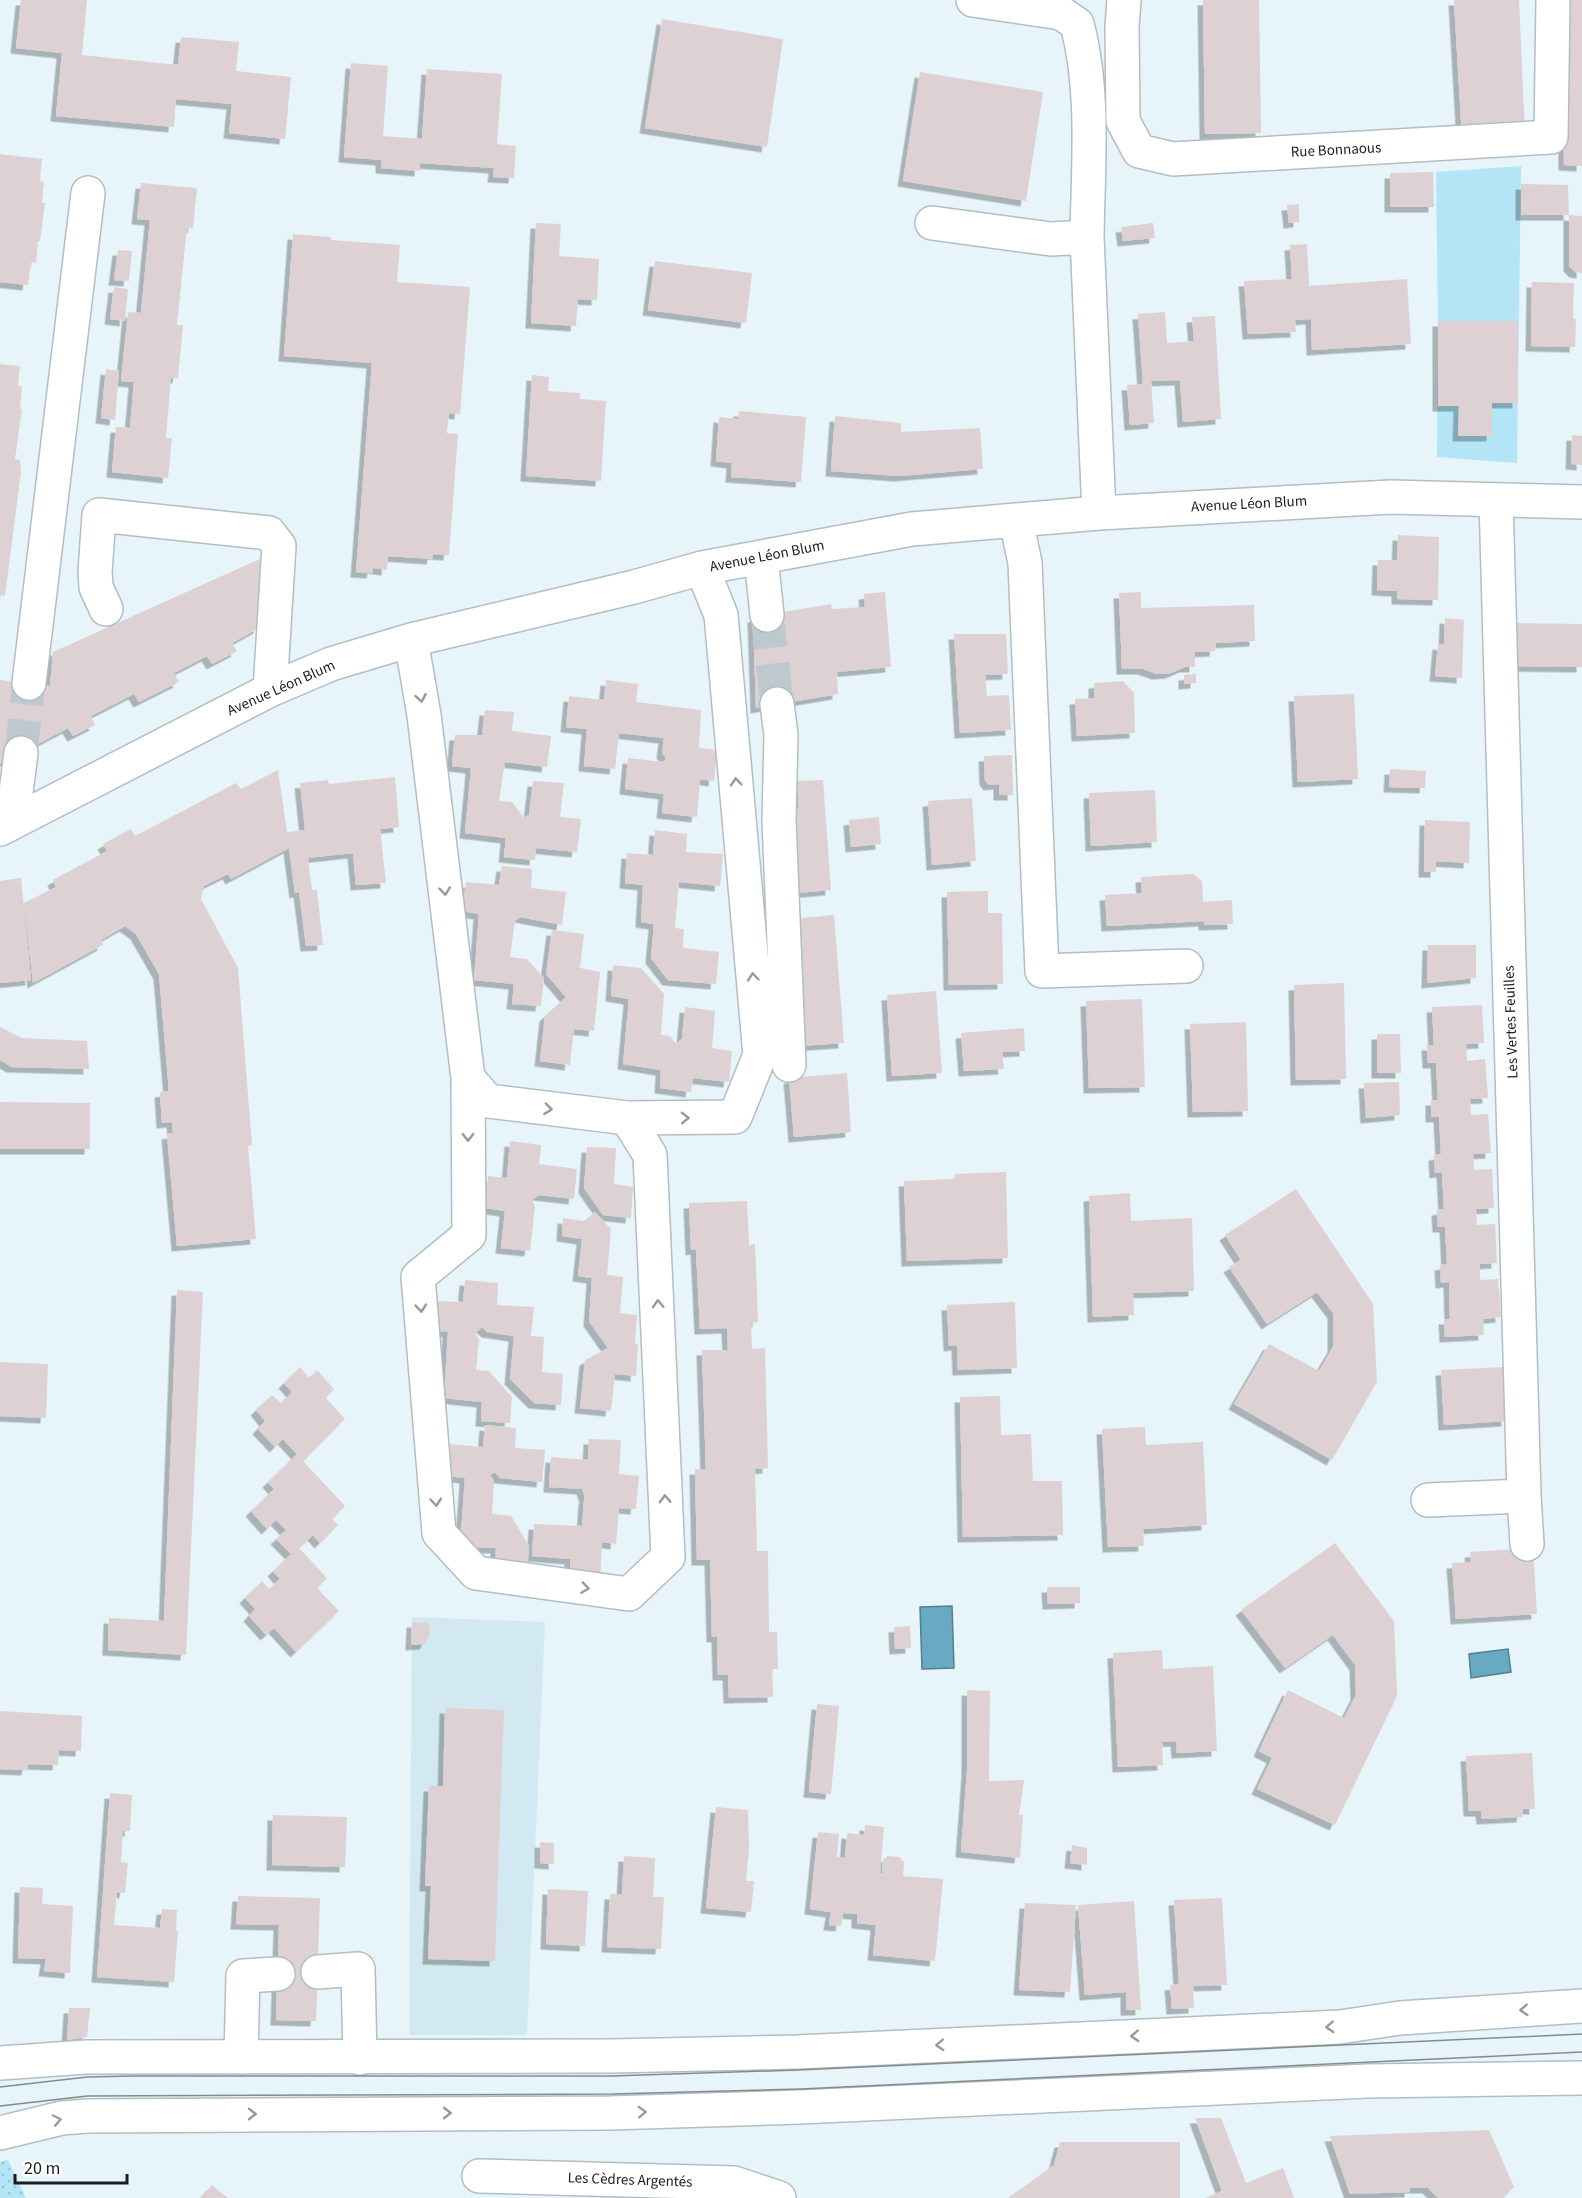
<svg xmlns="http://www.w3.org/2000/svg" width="1582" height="2198" font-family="'Source Sans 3',sans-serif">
	<defs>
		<pattern id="grass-dots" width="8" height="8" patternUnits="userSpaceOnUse" patternTransform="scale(1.5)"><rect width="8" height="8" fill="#b3e5f7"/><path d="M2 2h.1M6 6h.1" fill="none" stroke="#99c4d3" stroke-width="1.8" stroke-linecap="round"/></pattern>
		<filter id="shadow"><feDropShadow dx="-5.5" dy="5.5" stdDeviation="0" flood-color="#0004"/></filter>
	</defs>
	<rect width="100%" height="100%" fill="#e7f4f9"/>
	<path fill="#d3e9f2" d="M412 1617 545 1622 527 2035H409Z"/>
	<path fill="url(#grass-dots)" d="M7 2160H8L26 2198H0V2162Z"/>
	<path fill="#b3e5f7" d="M1521 166 1517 463 1437 457 1438 321 1436 172Z"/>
	<path fill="#68aac1" stroke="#508090" stroke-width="1.5" d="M952 1606 954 1668 922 1669 920 1607Z
		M1508 1649 1511 1672 1471 1678 1469 1654Z"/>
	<path fill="#ded1d4" filter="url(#shadow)" d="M21 0H87L82 55 178 65 181 37 239 42 236 71 291 77 285 139 229 133 232 104 176 99 174 127 56 116 62 53 16 48Z
		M1203 0H1259L1261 133 1205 134Z
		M1454 0H1519L1525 134 1462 138Z
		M1563 0H1582V166L1564 165Z
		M662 19 783 39 767 147 645 128Z
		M351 63 388 66 383 136 422 139 427 69 502 74 497 144 516 146 514 178 493 177 494 168 420 163V171L381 168V160L344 157Z
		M920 72 1043 92 1026 201 903 181Z
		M0 154 42 159 40 181 44 182 42 203H45L40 241H38L36 263 31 262 28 285 0 282Z
		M1433 172 1434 207H1390V173Z
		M141 183 197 188 193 228 187 227 177 325H183L178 378H171L166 438H172L168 478 112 472 116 427 130 428 134 382 121 381 128 312 141 313 150 220 137 219Z
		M1521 184 1568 185 1569 215 1582 216V273L1575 272 1569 266V215H1521Z
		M1299 204V222L1289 223 1287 205Z
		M536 223 561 224 559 256 599 259 597 300 578 299 576 326 531 323Z
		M1153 223 1155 238 1123 241 1121 227Z
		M293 234 331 237V240L400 245 397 282 470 287 460 414 449 413 447 433 458 434 449 555 433 554 432 559 388 556 387 570 373 568 372 573 356 572 372 363 284 356Z
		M1307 244 1309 286 1407 279 1411 344 1312 350 1311 319 1295 320 1296 332 1248 334 1244 281 1292 279 1290 245Z
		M118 250 132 251 129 281 114 280Z
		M655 261 752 273 746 323 648 310Z
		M1532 282 1574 283 1573 318 1576 319 1575 347 1531 346Z
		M114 287 128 289 125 321 110 319Z
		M1165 312 1167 343 1194 341 1192 317 1215 316 1221 419 1183 422 1180 380 1151 381 1154 423 1130 425 1127 385 1143 384 1138 314Z
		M1438 321H1518V403H1492V436H1458L1459 406H1438Z
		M0 364 20 366 18 386H22L20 409H22L15 459 20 460 21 472 5 596 0 595Z
		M106 369 119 371 115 420 101 418Z
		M532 375 549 377 548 391 580 393V399L606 401 601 481 526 476Z
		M739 411 806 417 801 482 731 477 732 463 716 461 719 417 738 419Z
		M835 416 901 423V432L980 428 983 469 899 476 831 471Z
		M1572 435 1582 436V465L1571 464Z
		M1398 535 1439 537 1438 600 1397 599V591L1377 590 1378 560H1397Z
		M264 557 259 628 232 643 237 651 212 664 207 656 174 673 179 682 139 702 134 694 91 716 95 725 73 736 68 728 0 764V680L50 686 53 652Z
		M885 592 891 667 837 672 838 694 756 708 753 617 831 604 832 609 865 607 864 594Z
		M1141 592V608L1254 605 1255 641 1216 643 1215 651 1195 652V667H1185L1171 673 1157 674 1143 669H1122L1119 593Z
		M1445 618 1464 620 1462 678 1435 676 1438 644 1444 645Z
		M1513 623 1582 624V667L1512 666Z
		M954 634H1006L1008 674 985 675 987 696 1009 695 1011 730 960 733Z
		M1196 674V683L1184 684V675Z
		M606 680 638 684 636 702 701 710 699 748 717 750 714 781 700 779 697 817 662 813 664 794 625 789 628 758 664 762 666 758 662 753 664 738 619 733 615 769 584 766 587 729 566 727 569 696 604 700Z
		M1123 681 1134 693 1135 733 1077 736 1075 699 1094 698V683Z
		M1354 694 1358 779 1298 782 1294 696Z
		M485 710 514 712 512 731 551 736 547 767 505 762 499 801 512 802 524 818 529 815 533 781 564 783 560 817 581 819 577 852 536 848 535 860 504 857 506 838 465 833 471 768 452 766 455 735H482Z
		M1012 755 1013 795H999V784L989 785 985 780 984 756Z
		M1390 769 1426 771 1425 788 1389 787Z
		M278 770 287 832 305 830 300 783 328 780 329 784 395 777 399 827 380 829 386 883 356 885 353 853 308 858 312 890H317L323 945 306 946 299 892 295 893 289 848 231 879 228 874 204 886 201 899 238 968 252 1145 248 1146 256 1239 177 1246 167 1134 173 1133 172 1122 162 1123 160 1092 169 1091 159 974 136 934 125 926 101 940 103 945 33 983 24 903 56 887 53 880 107 851 103 844 131 829 135 836 236 783 241 789Z
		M823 780 831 890 796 893 789 809 799 808 797 781Z
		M1155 790 1157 842 1091 846 1089 793Z
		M972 798 976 861 932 865 928 801Z
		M879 817 881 844 851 847 849 820Z
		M1425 820 1470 822 1469 863 1436 861V872H1424Z
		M655 830 687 834 686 852 723 854 720 886 679 882 675 928 684 929 683 948 719 952 716 984 668 980 651 958 654 924 641 922 643 885 625 883 627 853 653 855Z
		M502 866 532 869 531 888 566 892 562 925 520 917 515 921 510 957 527 959 544 978 541 1006 512 1004 514 984 474 980 479 914 462 911 466 882 499 885Z
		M1193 874 1202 881 1203 902 1232 900 1233 924 1204 925V921L1107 926 1105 895 1142 893 1141 877Z
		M21 878 31 980 0 983V881Z
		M988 891V913H1002L1003 984 949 985 947 892Z
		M834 915 844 1043 800 1046 792 919Z
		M552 930 584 934 580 968 600 972 594 1031 574 1029 570 1065 540 1061 545 1016 566 997 546 974Z
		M1428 945H1476V978L1427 983Z
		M613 965 641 968 664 994 661 1035 670 1036 676 1044 682 1039 685 1007 715 1011 712 1048 732 1051 729 1082 693 1078 691 1092 660 1088 661 1070 623 1064 629 999 611 996Z
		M1344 983 1346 1079 1296 1080 1294 985Z
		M936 991 942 1073 892 1076 887 995Z
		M1142 999 1145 1087 1089 1088 1086 1001Z
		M1482 1005 1484 1043 1466 1044 1467 1061 1485 1059 1488 1098 1470 1099 1471 1115 1488 1114 1491 1153 1473 1154 1474 1170 1492 1169 1494 1208 1476 1209 1477 1225 1495 1224 1497 1263 1480 1264V1280L1498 1279 1501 1317 1483 1319 1484 1335 1445 1337 1444 1319H1450L1449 1282 1441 1283 1440 1265 1447 1264 1445 1227H1438L1437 1210 1444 1209 1442 1172 1435 1173 1434 1155 1441 1154 1439 1117H1431V1100H1438L1436 1063H1428L1427 1045H1434L1432 1007Z
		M1246 1022 1248 1111 1193 1112 1190 1024Z
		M0 1027 22 1038 87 1041 89 1069 12 1067 0 1060Z
		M1024 1028 1025 1051 1002 1052 1004 1069 964 1071 961 1033Z
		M1377 1034H1400L1401 1073H1377Z
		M847 1073 851 1132 794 1137 789 1078Z
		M1399 1082 1400 1115 1366 1118 1364 1083Z
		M0 1102 90 1103V1149H0Z
		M510 1141 541 1145 539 1164 577 1169 574 1199 539 1195 532 1200 535 1206 530 1251 501 1248 505 1211 485 1208 488 1176 507 1178Z
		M587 1147 616 1148 614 1184 633 1187 631 1218 603 1215 584 1188Z
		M1006 1172 1008 1258 907 1261 904 1181 955 1179V1174Z
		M1296 1189 1373 1304 1377 1382 1332 1460 1234 1404 1269 1344 1319 1371 1333 1347V1313L1317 1292 1267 1324 1229 1267 1241 1260 1225 1235Z
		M1130 1193 1131 1221 1192 1218 1194 1291 1133 1293 1134 1315 1093 1317 1089 1196Z
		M747 1201 749 1245 755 1244 758 1322 751 1323 752 1349 765 1348 768 1468 755 1469 757 1551H768L769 1632H777L778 1669H772L773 1697 729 1698 728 1675H718L717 1637H712L710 1560H697L695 1469 706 1470 702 1350H728L727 1328 700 1329 696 1249 691 1250 689 1203Z
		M595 1212 611 1229 607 1275 623 1277 620 1313 637 1315 635 1344H638L636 1376 615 1374 611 1411 580 1408 585 1360 608 1348 589 1321 592 1278 578 1276 582 1239 562 1236 563 1218 584 1221Z
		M465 1280 498 1283 497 1305 534 1307 531 1336 544 1337 542 1372 563 1374 561 1405 534 1403 510 1379 514 1336 487 1332 482 1327 475 1333 479 1339 476 1370 489 1371 512 1397 510 1423 481 1421 482 1402 444 1398 448 1332 429 1330 432 1301 463 1302Z
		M177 1290 203 1292 186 1655 108 1650 109 1618 164 1621Z
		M1015 1302 1017 1368 958 1370 957 1345 949 1346 947 1305Z
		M0 1362 48 1364 46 1418 0 1416Z
		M300 1367 309 1378 317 1370 334 1389 326 1398 345 1419 303 1461 345 1506 332 1519 338 1525 320 1543 313 1535 299 1548 327 1578 317 1588 339 1611 296 1652 274 1628 266 1635 249 1616 255 1609 245 1598 262 1581 269 1589 280 1579 273 1571 291 1554 276 1539 286 1530 276 1520 267 1529 251 1511 274 1489 268 1482 297 1454 283 1439 275 1447 258 1429 265 1421 256 1410 272 1395 281 1403 292 1392 284 1383Z
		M1504 1367 1507 1421 1444 1425 1441 1370Z
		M1000 1396 1001 1435 1031 1434 1033 1481H1062L1063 1535 963 1537 960 1397Z
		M485 1425 516 1428 515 1448 545 1450 542 1482 500 1478 495 1472 490 1475 494 1481 492 1514 511 1516 529 1546 527 1572 495 1570 496 1548 460 1547 465 1478 447 1476 450 1444 483 1447Z
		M1145 1427 1146 1445 1203 1442 1207 1525 1143 1529 1144 1546 1108 1547 1102 1429Z
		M589 1439 621 1440 619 1474 639 1476 636 1509 619 1508 616 1544 602 1542 600 1581 570 1578V1559L532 1556 534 1524 582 1526 584 1500 585 1497 582 1489 549 1487 551 1457 588 1460Z
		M1335 1543 1394 1621 1397 1696 1335 1825 1257 1789 1272 1758 1259 1751 1288 1690 1344 1718 1356 1695 1355 1665 1333 1635 1285 1668 1241 1610Z
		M1533 1548 1537 1614 1456 1619 1452 1563 1471 1562 1470 1552Z
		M1047 1587H1080V1603L1048 1604Z
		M412 1622 430 1623 429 1637 425 1644 411 1645Z
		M910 1626 911 1648 895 1649 894 1627Z
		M1162 1650 1163 1669 1213 1666 1217 1751 1177 1753 1176 1741 1162 1742 1163 1765 1118 1767 1113 1653Z
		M967 1690 990 1691 989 1781 1024 1780 1019 1815H1023L1020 1858 961 1852 967 1771Z
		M817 1704 839 1706 831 1794 809 1792Z
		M445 1708 504 1710 495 1961 428 1959 431 1886H425L429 1786H443Z
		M0 1711 82 1716 81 1751 59 1750 58 1765 28 1764 27 1770 0 1769Z
		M1532 1753 1535 1809H1523L1522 1817 1482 1819 1481 1811H1469L1466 1756Z
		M110 1793 132 1795 130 1831H123L121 1862 128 1863 125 1893 117 1892 114 1925 160 1928 162 1909 177 1910 176 1931H178L174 1982 97 1977Z
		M716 1807 748 1810 749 1849 746 1881H754L751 1912 706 1908Z
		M273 1815 347 1817 345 1867 272 1865Z
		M865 1825 884 1827 880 1873H882L883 1860 888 1856 899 1857 904 1862 903 1876 943 1879 935 1961 873 1955 876 1925 857 1923V1914L843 1913 841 1926 829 1925 831 1912 810 1909 818 1832 839 1834 837 1857 845 1858 847 1833 864 1835Z
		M540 1842 554 1843V1864L540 1863Z
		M1072 1845 1087 1848V1865L1070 1863Z
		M624 1856 655 1858 653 1897H664L661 1949 607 1947 610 1894H622Z
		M20 1887 43 1888 42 1904 73 1906 70 1973 44 1971 46 1959 18 1958Z
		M548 1889 588 1891 585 1946 546 1944Z
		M238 1896 320 1898 316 2021 276 2020 279 1925 236 1924Z
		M1222 1898 1227 1985 1193 1986 1194 2008 1172 2009 1170 1985 1179 1984 1174 1900Z
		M1134 1901 1141 2010H1126V1992L1085 1995 1078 1905Z
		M1025 1903 1076 1905 1070 1992 1019 1990Z
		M69 2008H90L87 2037 67 2040Z
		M1195 2118H1221L1246 2183 1283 2168 1294 2198H1205L1222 2191Z
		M1489 2130 1514 2187 1503 2198H1438L1428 2188H1410V2192L1350 2194 1330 2136Z
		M1060 2142H1180V2198H1008L1054 2165Z
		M212 2185 228 2198H201Z"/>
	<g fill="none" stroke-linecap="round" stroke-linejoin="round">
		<path stroke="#bec9cd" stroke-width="33" stroke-dasharray="33 16" stroke-linecap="butt" d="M767 615 777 704
			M21 753 29 683"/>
		<defs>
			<path id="minor" d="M973 0 1061 13 1077 24C1095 92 1088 167 1087 237
				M1124 0 1122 26 1123 121 1139 151 1173 159 1551 137 1553 0
				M932 223 1051 239 1087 237 1099 513
				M1496 500 1524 1496 1527 1544
				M1016 520 1025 563 1042 971 1186 966
				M761 557 767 615
				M106 609 96 587 95 572 99 515 269 533 279 546 270 690
				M411 640 424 715 468 1078 488 1101 627 1118 735 1117 760 1055 721 615 702 568
				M29 683 88 193
				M777 704 781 735 779 820 789 1065
				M12 823 21 753
				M0 829 270 690 331 664 411 640 634 587 702 568 912 529 1099 513 1391 497 1582 502
				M468 1078 469 1235 418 1277 439 1533 476 1573 629 1594 668 1557 650 1155 627 1118
				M1428 1500 1524 1496
				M318 1972 358 1969 360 2058
				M241 2057 243 1976 278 1974
				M479 2176 734 2183 779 2198"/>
			<path id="major" d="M0 2063 86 2057 610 2056 797 2052 1340 2027 1400 2018 1582 2006
				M0 2133 62 2118 88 2116 610 2113 800 2107 1368 2081 1582 2078"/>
		</defs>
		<use href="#minor" stroke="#b1bec3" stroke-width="36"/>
		<use href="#major" stroke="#b1bec3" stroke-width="36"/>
		<use href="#minor" stroke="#fff" stroke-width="33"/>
		<use href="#major" stroke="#fff" stroke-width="33"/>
		<path stroke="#828c8f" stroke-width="1.5" d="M0 2087 87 2077 133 2076H611L798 2070 1582 2034
			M0 2106 87 2096 612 2094 801 2089 1582 2052"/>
	</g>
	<defs><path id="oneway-chevron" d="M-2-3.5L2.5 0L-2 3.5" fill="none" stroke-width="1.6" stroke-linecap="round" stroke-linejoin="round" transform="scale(1.5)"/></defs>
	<g stroke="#97999a">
		<use href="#oneway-chevron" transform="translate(421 698) rotate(80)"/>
		<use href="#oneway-chevron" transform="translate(736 782) rotate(-95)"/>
		<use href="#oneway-chevron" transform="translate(445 891) rotate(83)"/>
		<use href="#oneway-chevron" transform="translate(753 977) rotate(-95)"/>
		<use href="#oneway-chevron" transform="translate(548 1109) rotate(7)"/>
		<use href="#oneway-chevron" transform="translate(685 1118) rotate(-1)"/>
		<use href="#oneway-chevron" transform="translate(468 1137) rotate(90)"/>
		<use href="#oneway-chevron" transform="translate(658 1304) rotate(-93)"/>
		<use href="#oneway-chevron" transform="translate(421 1308) rotate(85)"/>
		<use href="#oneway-chevron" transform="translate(665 1499) rotate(-92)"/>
		<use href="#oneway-chevron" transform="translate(436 1502) rotate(85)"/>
		<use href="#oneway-chevron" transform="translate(585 1588) rotate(8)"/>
		<use href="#oneway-chevron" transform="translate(1524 2010) rotate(176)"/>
		<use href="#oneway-chevron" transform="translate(1330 2027) rotate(177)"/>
		<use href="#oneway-chevron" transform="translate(1135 2036) rotate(177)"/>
		<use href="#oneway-chevron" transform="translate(940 2045) rotate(177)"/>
		<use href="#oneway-chevron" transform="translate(642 2112) rotate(-2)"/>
		<use href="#oneway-chevron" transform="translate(447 2113)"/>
		<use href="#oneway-chevron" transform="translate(252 2114)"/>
		<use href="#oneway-chevron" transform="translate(57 2120) rotate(-12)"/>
	</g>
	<g text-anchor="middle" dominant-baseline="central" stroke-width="5" stroke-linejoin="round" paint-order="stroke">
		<g font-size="15" fill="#181d1e" stroke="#fff">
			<text transform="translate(1336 150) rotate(-3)">Rue Bonnaous</text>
			<text transform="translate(1249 504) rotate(-3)">Avenue Léon Blum</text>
			<text transform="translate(767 556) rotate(-11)">Avenue Léon Blum</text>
			<text transform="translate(281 688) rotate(-24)">Avenue Léon Blum</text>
			<text transform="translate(1511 1022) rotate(-92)">Les Vertes Feuilles</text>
			<text transform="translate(630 2180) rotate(2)">Les Cèdres Argentés</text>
		</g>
	</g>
	<path d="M15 2174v9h112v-9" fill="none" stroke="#181d1e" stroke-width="3"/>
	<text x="24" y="2174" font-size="18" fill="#181d1e" stroke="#ffffff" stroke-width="4.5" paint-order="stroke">20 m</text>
</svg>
